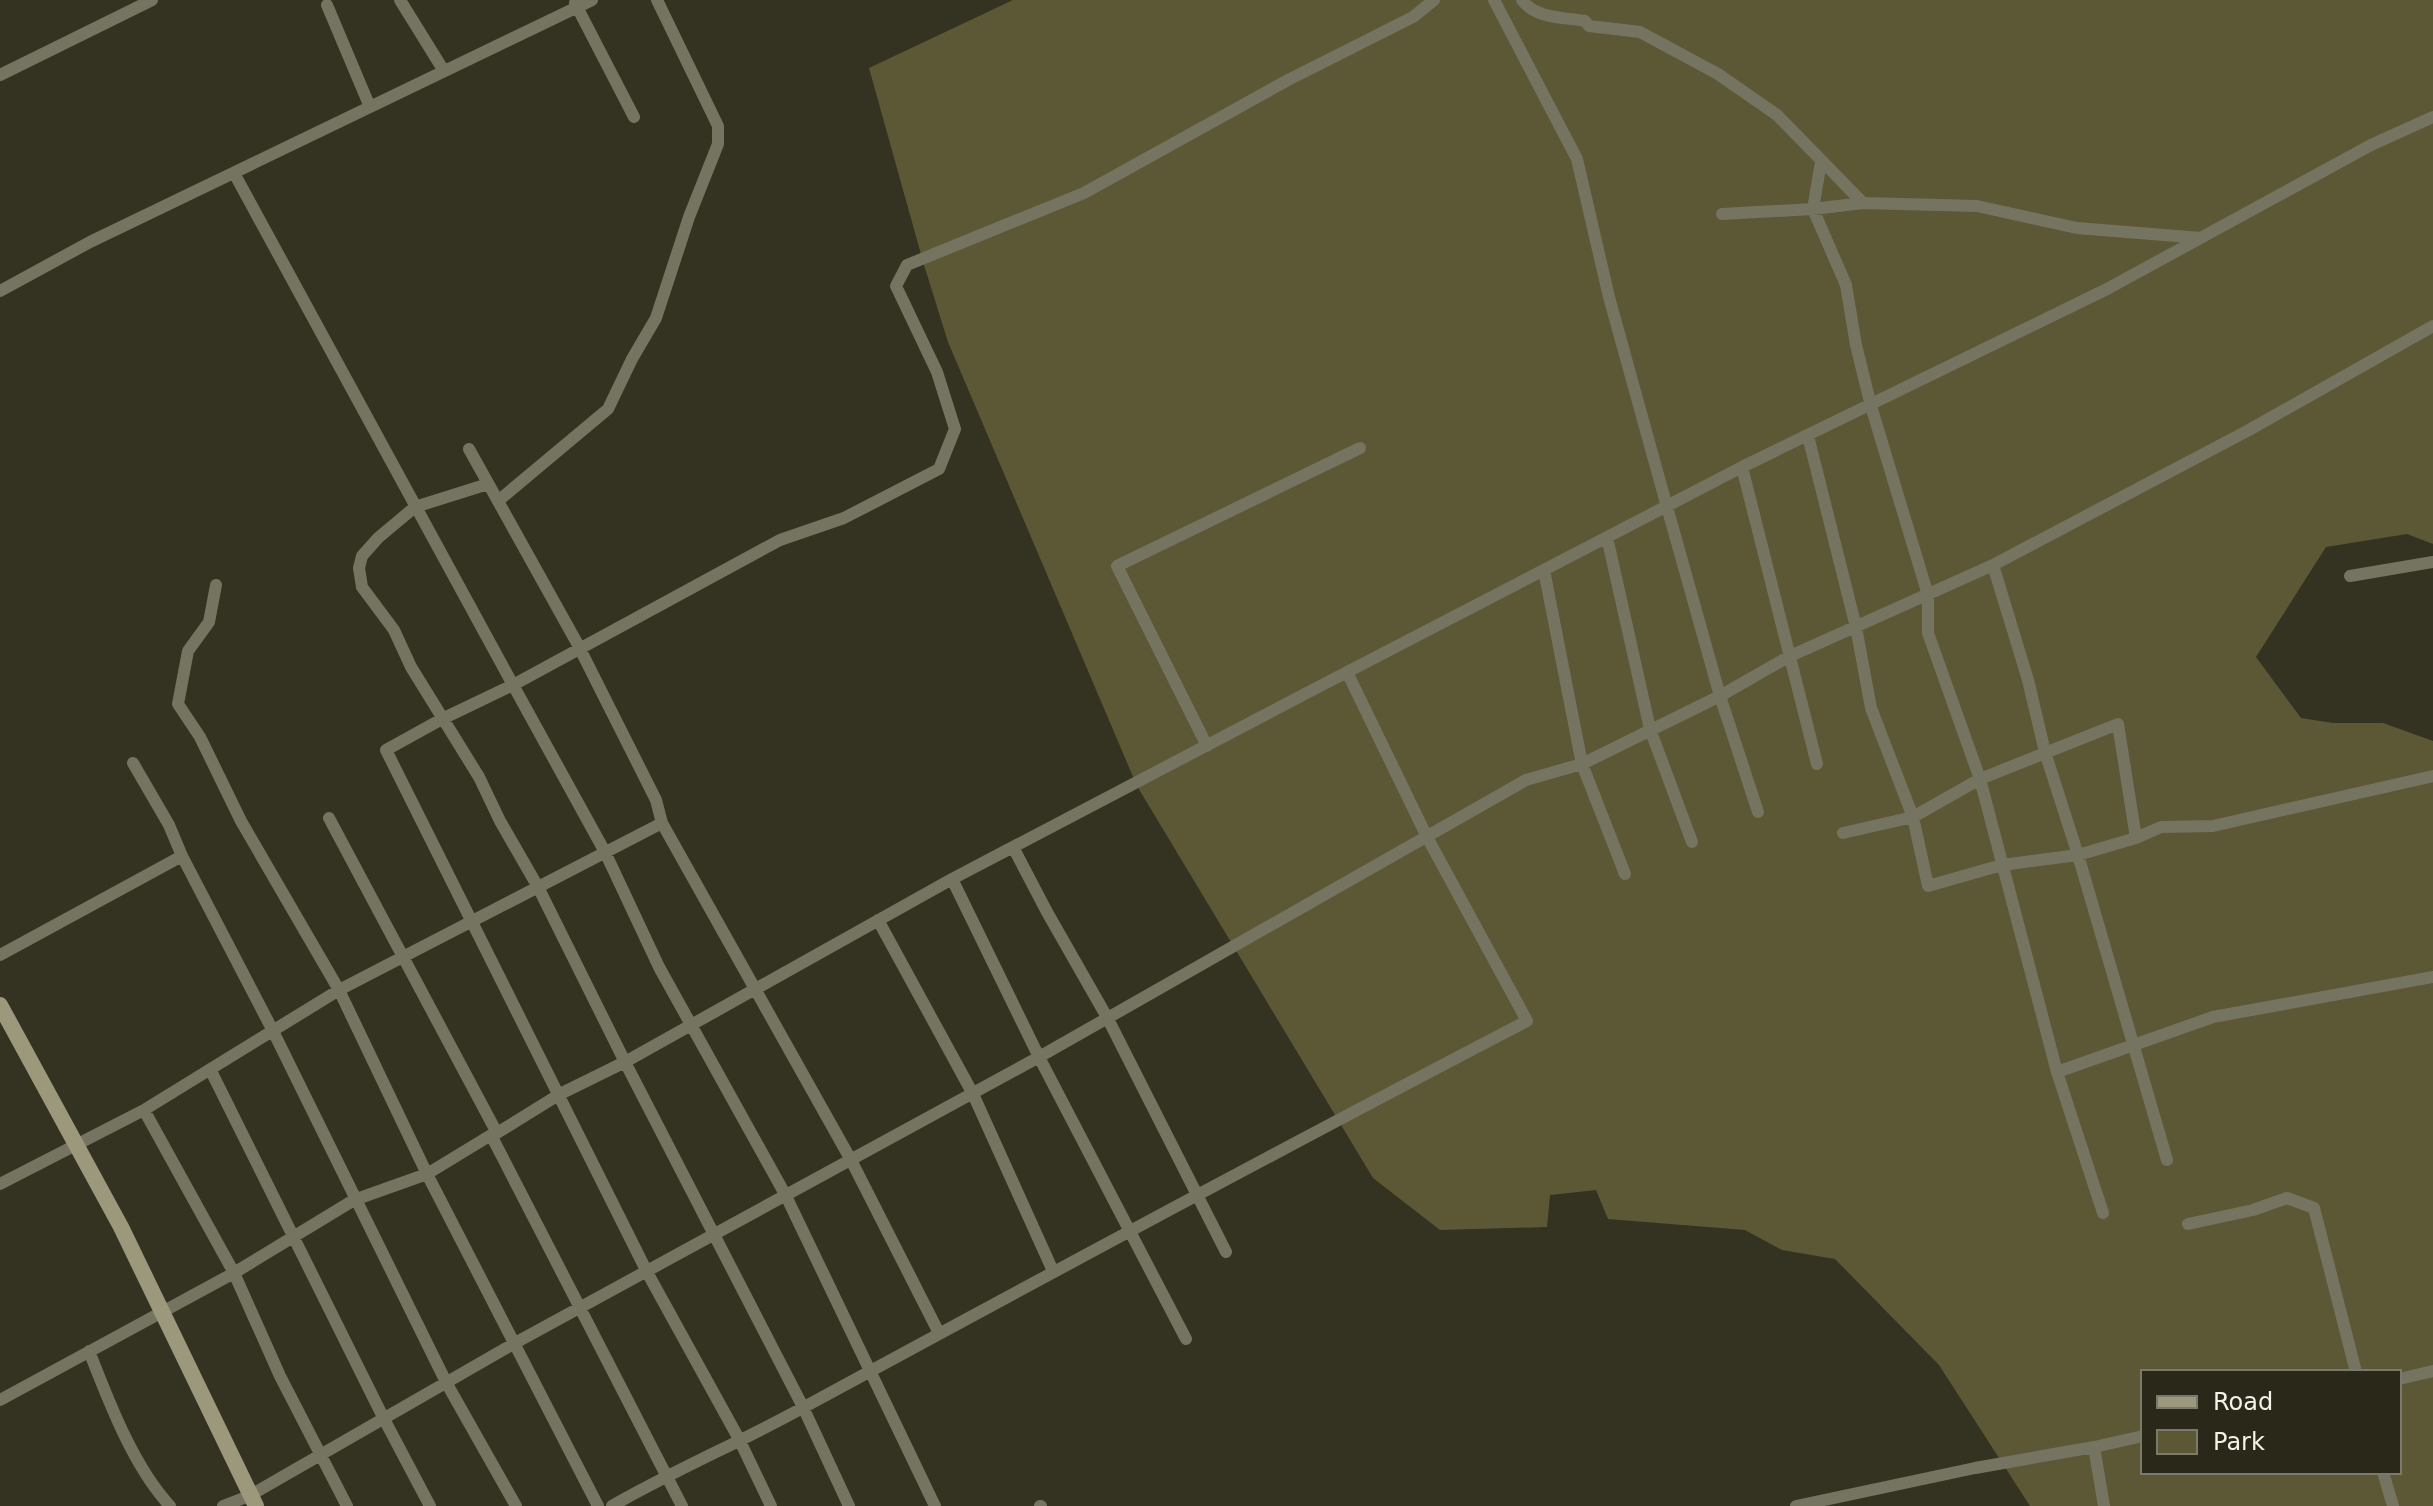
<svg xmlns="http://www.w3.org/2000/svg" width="2433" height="1506" font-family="'DejaVu Sans',sans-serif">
	<rect width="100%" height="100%" fill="#343322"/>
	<path fill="#5c5835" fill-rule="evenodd" d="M1013 0H2433V544L2407 534 2326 547 2256 657 2301 718 2333 723H2383L2433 741V1506H2030L1939 1365 1835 1259 1782 1250 1745 1230 1608 1219 1596 1190 1550 1195 1547 1227 1440 1230 1373 1178 1137 786 948 342 924 265 869 68ZM2143 1372H2399V1472H2143Z"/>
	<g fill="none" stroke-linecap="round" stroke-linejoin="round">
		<path stroke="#757461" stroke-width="12" d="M400 0 444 71
			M1494 0 1577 159 1609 297 1667 507 1720 696 1758 812
			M1522 0C1536 19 1563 17 1585 21L1589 26 1640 32 1718 74 1777 115 1863 203 1977 206 2077 228 2201 238
			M575 3 634 117
			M327 5 370 107
			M0 75 152 0
			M1821 162 1813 209 1846 285 1856 345 1871 406 1928 595V633L1980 779 2057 1072 2103 1213
			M234 173 513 685 780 540 844 518 939 469 955 429 937 372 896 286 907 265 1084 193 1288 80 1413 17 1434 0
			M1722 214 1813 209 1863 203
			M0 291 90 242 592 0
			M1808 436 1856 627 1871 708 1913 817 1928 886 2002 865 2078 855 2136 838 2161 827 2213 826 2433 776
			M1742 467 1817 764
			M488 484 415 507 378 538 362 556 359 568 362 587 394 630 411 667 479 777 500 821 538 887 625 1062 560 1094 497 1133
			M498 501 608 409 632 359 656 318 689 217 718 144V126L657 0
			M1607 537 1650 729 1692 842
			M1993 565 2028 680 2045 752 2078 855 2167 1160
			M1544 570 1582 764 1625 874
			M2350 576 2433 562
			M216 585 209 622 188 651 178 704 200 737 241 821 339 990 427 1174 598 1506
			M1207 746 1117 566 1360 448
			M329 818 497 1133 492 1136
			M662 823 851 1160 939 1333
			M1843 833 1913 817 1980 779 2118 724 2136 838
			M1013 847 1047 912 1108 1019 1226 1252
			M182 856 273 1031 447 1384 516 1506
			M952 879 1039 1057 1186 1339
			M878 920 973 1094 1053 1271
			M0 955 182 856 169 825 133 763
			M210 1069 384 1419 430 1506
			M2057 1072 2213 1017 2433 977
			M144 1110 234 1273 280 1376 347 1506
			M0 1184 144 1110 339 990 662 823 656 800 577 643 469 449
			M2188 1224 2253 1210 2287 1198 2314 1208 2356 1372
			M89 1351C109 1402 133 1466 170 1506
			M2399 1379 2433 1371
			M0 1400 234 1273 354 1200 427 1174 491 1135 682 1506
			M2094 1447 2143 1436
			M2383 1472 2393 1506
			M223 1506 249 1496 515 1343 1039 1057 1526 780 1582 764 1720 696 1788 657 1993 565 2249 430 2433 326
			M612 1506C671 1472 734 1445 795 1412 1038 1280 1281 1149 1527 1021L1427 837 1347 672
			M771 1506 739 1439 647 1272 386 750 442 719 513 685 605 852 659 967 786 1196 935 1506
			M849 1506 803 1407 625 1062 952 879 1299 697 1742 467 2107 289 2371 145 2433 117
			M1040 1506H1041
			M1796 1506 1975 1468 2094 1447 2104 1506"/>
		<path stroke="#9b987b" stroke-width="16" d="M0 1005 121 1227 256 1506"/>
	</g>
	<rect x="2141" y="1370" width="260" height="104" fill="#2a2919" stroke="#7a796c" stroke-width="2"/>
	<rect x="2157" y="1396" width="40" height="12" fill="#9b987b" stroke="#7a796c" stroke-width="2"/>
	<text x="2213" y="1410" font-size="24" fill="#f3f2e8">Road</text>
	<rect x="2157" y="1430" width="40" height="24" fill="#5c5835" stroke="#7a796c" stroke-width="2"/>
	<text x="2213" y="1450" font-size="24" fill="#f3f2e8">Park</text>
</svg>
